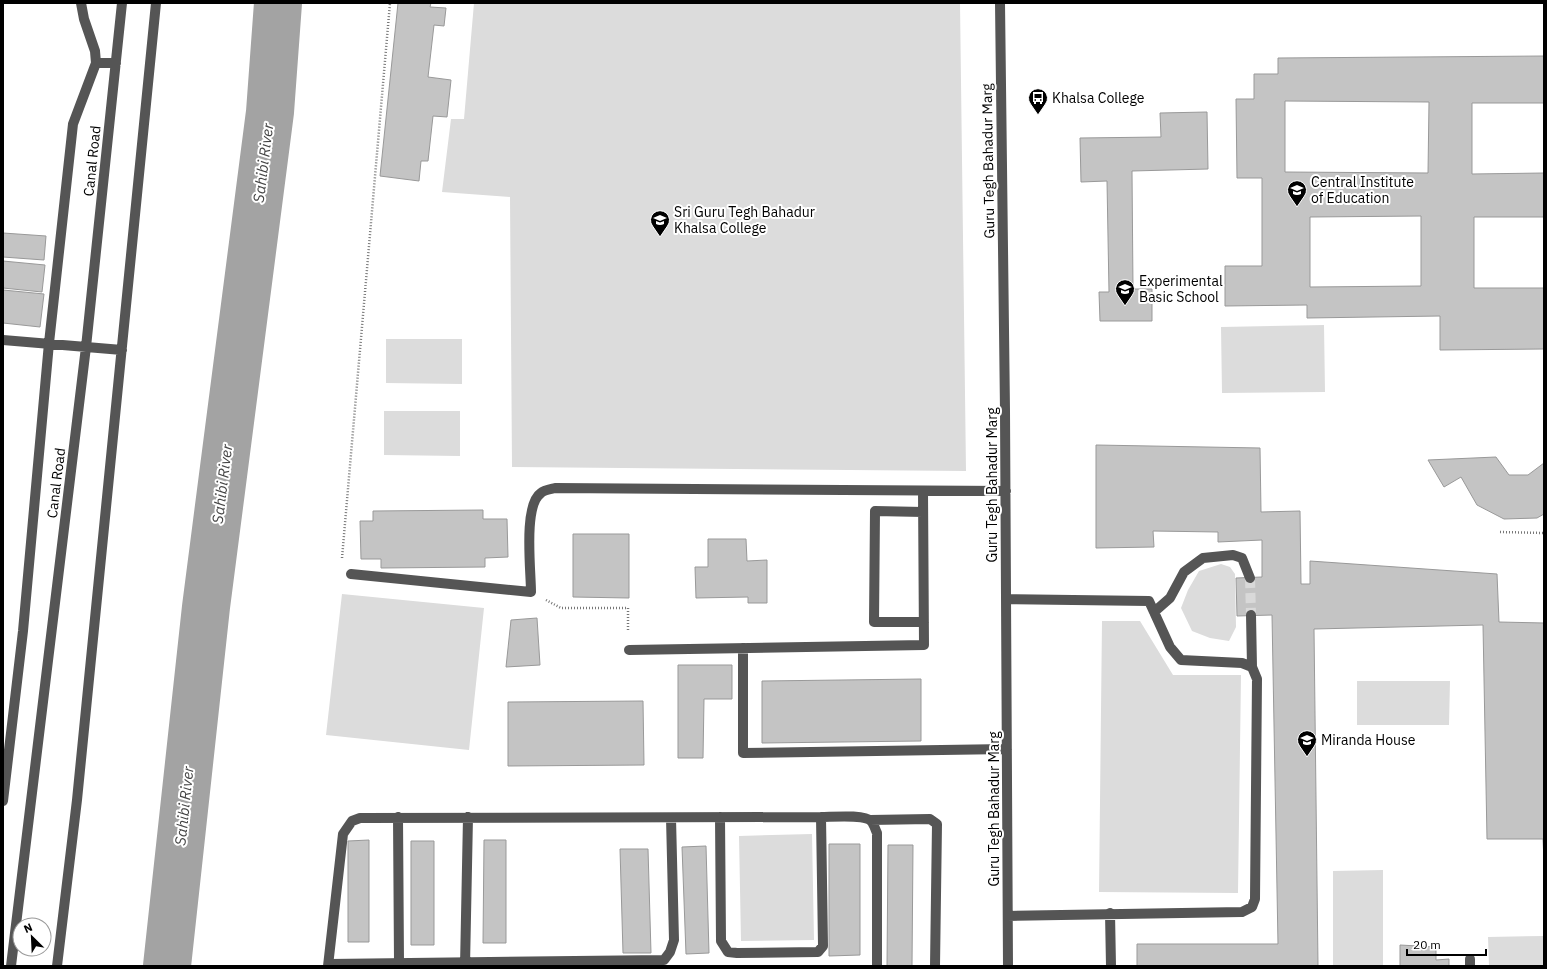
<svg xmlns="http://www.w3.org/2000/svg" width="1547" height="969" font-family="'IBM Plex Sans',sans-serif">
	<rect width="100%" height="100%" fill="#fff"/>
	<path fill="#dcdcdc" d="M474 3H960L966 471 512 467 510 197 442 192 451 119H464Z
		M1324 325 1325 392 1222 393 1221 327Z
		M386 339H462V384L386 383Z
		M384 411H460V456L384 455Z
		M1221 564 1230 567 1235 574 1236 627 1229 641 1210 638 1192 631 1181 608 1188 590 1199 571Z
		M342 594 484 608 469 750 326 735Z
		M1102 621H1140L1173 675H1241L1238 893 1099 892Z
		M1357 681H1450L1449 725H1357Z
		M812 834 814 940 741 941 739 836Z
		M1383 870V966H1333V871Z
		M1544 936V966H1489L1488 937Z"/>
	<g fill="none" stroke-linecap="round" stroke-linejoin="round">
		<path stroke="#a3a3a3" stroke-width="48" d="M167 966 206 607 270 112 278 3"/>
	</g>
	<path fill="#c4c4c4" stroke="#999" fill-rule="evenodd" d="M398 3H431L430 7 446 8 444 26 434 25 428 77 451 80 447 117 433 116 428 161H421L419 181 380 176Z
		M1544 56V103H1472V174L1544 173V217H1474V288H1544V349L1440 350V316L1307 318V305L1225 306V266H1262V178H1237L1236 99H1254V74H1278V58ZM1285 101 1429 102 1428 173 1285 172ZM1421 216V286L1310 287V217Z
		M1207 112 1208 169 1132 171 1133 289H1152V321H1100L1099 292H1109L1107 181 1081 182 1080 138 1161 137 1160 113Z
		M3 233 46 236 44 260 3 257Z
		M3 261 45 265 42 292 3 288Z
		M3 290 44 294 40 327 3 323Z
		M1096 445 1260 448 1261 512 1300 511 1301 584H1310V561L1497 574 1499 622 1544 623V861L1543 839H1487L1483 625 1314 629 1318 966H1137V944H1278L1272 615 1237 616 1236 578 1262 577V540L1218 542V532L1153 531 1154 547 1096 548Z
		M1496 457 1509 475H1528L1544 463V514L1537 518 1504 519 1477 505 1461 477 1444 487 1428 460Z
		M483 510V519H507L508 557 485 558V567L381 568V559H361L360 521H373V511Z
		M573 534H629V598L573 597Z
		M708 539H746L747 561 767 560V603H748V597L696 598 695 567H708Z
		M537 618 540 665 506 667 511 620Z
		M678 665H732V699H704L703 758H678Z
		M921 679V741L762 743V681Z
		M643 701 644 765 508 766V702Z
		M369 840V942H348V841Z
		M484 840H506V943H483Z
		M411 841H434V945H411Z
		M829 844H860V955L829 956Z
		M888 845H913L912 966H887Z
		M706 846 709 953 686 954 682 847Z
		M620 849H648L651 953H623Z
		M1400 945 1436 947V960L1449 959V966H1400Z"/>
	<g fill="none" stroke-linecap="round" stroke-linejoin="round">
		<path stroke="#d9d9d9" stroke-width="10" stroke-dasharray="10 5" stroke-linecap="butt" d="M1250 578 1251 615"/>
		<path stroke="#777" stroke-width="2.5" stroke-dasharray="1 2" stroke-linecap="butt" d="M1500 532 1544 533
			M342 558 390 3
			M546 600 561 608H628V631"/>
		<path stroke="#555" stroke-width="10" d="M1000 3 1005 411 1008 966
			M96 63H116
			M3 340 122 350
			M923 512 875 511 874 622H924
			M351 574 531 592C531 571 523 505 541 493 544 490 551 489 555 488L1006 491
			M1007 599 1149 601 1170 647 1181 660 1242 663 1252 667 1257 679 1255 899 1252 907 1242 912 1008 916
			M1154 612 1170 598 1184 572 1203 558 1233 555 1242 558 1250 578
			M1251 615 1252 667
			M743 648V753L1007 749
			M629 650 924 645 923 491
			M3 801 23 631 49 343 73 124 96 63 95 51 84 19 81 3
			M398 817 399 962
			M720 817 721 941 728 952 737 953 818 952 823 946 821 817
			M870 820 930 819 937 824 935 966
			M1110 913 1111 966
			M1470 959V966
			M329 964 664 960 670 952 674 940 671 818
			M11 966 86 347 122 3
			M57 966 77 800 156 3
			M328 966 343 834 352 821 360 818 821 817C832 817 864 814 871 821 874 824 875 829 877 833V966
			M465 966 468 817"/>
	</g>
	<defs>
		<symbol id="bus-pin" viewBox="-11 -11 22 30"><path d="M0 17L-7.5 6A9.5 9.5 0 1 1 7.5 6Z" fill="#000" stroke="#fff"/><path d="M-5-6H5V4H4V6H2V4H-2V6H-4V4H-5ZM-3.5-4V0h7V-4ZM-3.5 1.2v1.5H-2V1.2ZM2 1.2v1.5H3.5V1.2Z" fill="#fff"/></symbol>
		<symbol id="university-pin" viewBox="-11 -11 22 30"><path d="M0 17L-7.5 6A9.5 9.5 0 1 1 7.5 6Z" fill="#000" stroke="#fff"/><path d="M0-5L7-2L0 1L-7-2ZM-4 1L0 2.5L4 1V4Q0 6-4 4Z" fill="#fff"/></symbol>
		<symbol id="school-pin" viewBox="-11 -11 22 30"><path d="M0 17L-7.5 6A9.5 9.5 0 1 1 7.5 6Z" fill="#000" stroke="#fff"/><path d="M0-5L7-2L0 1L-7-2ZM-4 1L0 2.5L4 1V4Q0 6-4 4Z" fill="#fff"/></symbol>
	</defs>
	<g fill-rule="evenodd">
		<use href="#bus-pin" x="1027" y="87" width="22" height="30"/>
		<use href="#university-pin" x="1286" y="179" width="22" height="30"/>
		<use href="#university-pin" x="649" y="209" width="22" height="30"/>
		<use href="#school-pin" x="1114" y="278" width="22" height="30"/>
		<use href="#university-pin" x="1296" y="729" width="22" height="30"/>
	</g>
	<g text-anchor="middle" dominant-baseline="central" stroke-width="4" stroke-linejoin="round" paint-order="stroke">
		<g font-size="14" fill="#000" stroke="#fff" text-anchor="start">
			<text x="1052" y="98">Khalsa College</text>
			<text x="1311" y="182">Central Institute<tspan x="1311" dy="16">of Education</tspan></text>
			<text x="674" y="212">Sri Guru Tegh Bahadur<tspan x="674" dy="16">Khalsa College</tspan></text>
			<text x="1139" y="281">Experimental<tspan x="1139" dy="16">Basic School</tspan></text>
			<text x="1321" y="740">Miranda House</text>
		</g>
		<g font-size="14" fill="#000" stroke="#fff">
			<text transform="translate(92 161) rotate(-84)">Canal Road</text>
			<text transform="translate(988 161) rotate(-91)">Guru Tegh Bahadur Marg</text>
			<text transform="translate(56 483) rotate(-83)">Canal Road</text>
			<text transform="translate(992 485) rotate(-90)">Guru Tegh Bahadur Marg</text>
			<text transform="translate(994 809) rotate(-90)">Guru Tegh Bahadur Marg</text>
		</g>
		<g font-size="15" font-style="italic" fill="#444" stroke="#fff">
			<text transform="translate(263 163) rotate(-83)">Sahibi River</text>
			<text transform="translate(222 484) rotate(-83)">Sahibi River</text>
			<text transform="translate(184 806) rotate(-84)">Sahibi River</text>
		</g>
	</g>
	<rect width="1547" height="969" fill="none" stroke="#000000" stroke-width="8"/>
	<g transform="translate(32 937) rotate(336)"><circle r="19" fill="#ffffff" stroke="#999999"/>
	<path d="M0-3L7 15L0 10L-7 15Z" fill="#000000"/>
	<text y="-6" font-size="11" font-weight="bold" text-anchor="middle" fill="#000000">N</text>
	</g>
	<path d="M1407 949v6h79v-6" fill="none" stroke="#000000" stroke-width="2"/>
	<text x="1413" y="949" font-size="12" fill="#000000" stroke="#ffffff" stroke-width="3" paint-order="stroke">20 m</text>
</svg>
